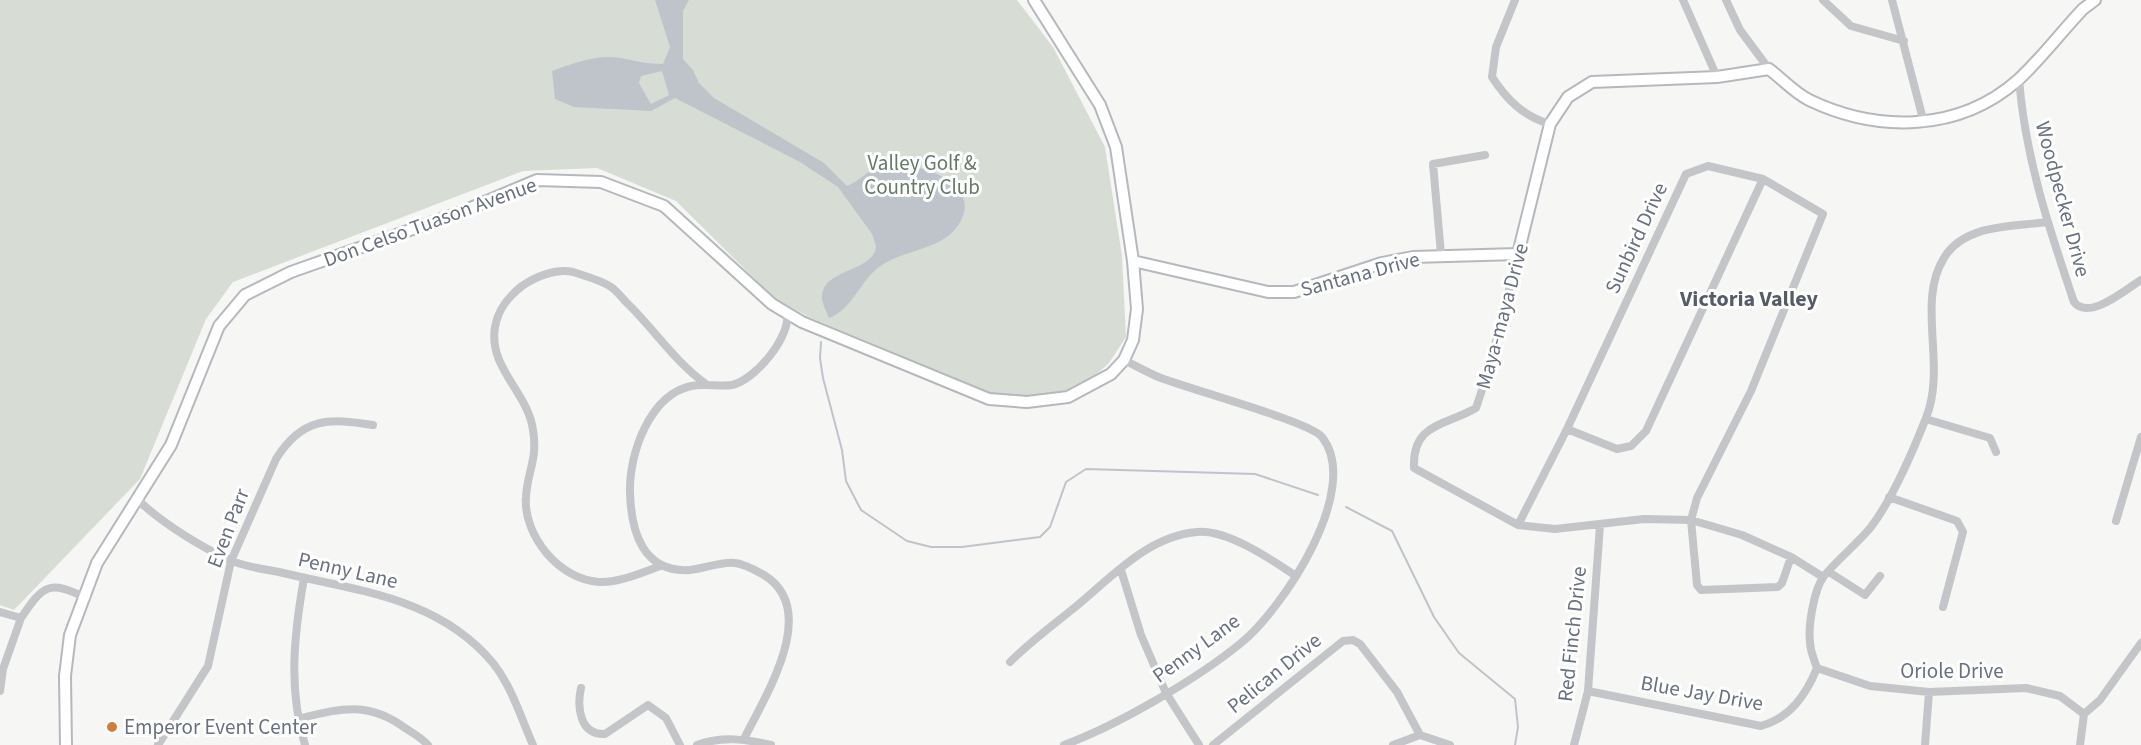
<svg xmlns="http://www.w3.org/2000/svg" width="2141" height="745" font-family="'Source Sans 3',sans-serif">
	<rect width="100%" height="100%" fill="#f6f6f4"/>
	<path fill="#d7ddd5" d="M0 0H1017L1053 47 1105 147 1122 256 1126 337 1109 363 1091 379 1047 399 992 393 809 317 774 298 676 201 597 168 523 171 233 282 206 319 140 479 14 610 0 605Z"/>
	<path fill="#bfc4cb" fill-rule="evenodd" d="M655 0H689L683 11V59L693 70 699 83 714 98 824 163 847 186C860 181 868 169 883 166 913 159 986 182 959 224 942 251 903 249 879 267 860 281 852 310 829 318 827 312 821 302 822 295 825 268 874 272 876 246L872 234 838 187 800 162 675 98 651 111 574 107 555 99 552 71C574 63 597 54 621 58 636 61 647 64 663 64L670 47ZM662 71 669 95 651 104 639 83 641 76Z"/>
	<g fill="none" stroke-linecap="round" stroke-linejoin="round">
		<path stroke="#bfc4cb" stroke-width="2" d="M821 342 820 358 823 378 842 450 846 481 861 510 907 541 931 547H962L1040 537 1050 527 1066 482 1086 469 1255 474 1318 495
			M1346 507 1392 531 1434 617 1459 653 1515 699 1518 727 1515 745"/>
		<defs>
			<path id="secondary" d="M1133 261 1268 292H1294L1382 263 1413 257 1518 254 1550 124 1568 97 1592 82 1717 77 1769 69C1782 79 1795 93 1809 100 1878 133 1959 132 2018 80 2040 60 2062 31 2083 9L2095 0
				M66 745 65 676 70 635 97 563 171 445 219 326 245 295 291 272 461 212 537 180 601 182 664 206 772 304 802 322 989 399 1027 402 1068 397 1111 374 1124 360 1133 340 1137 309 1133 261 1116 147 1100 105 1034 0"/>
		</defs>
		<use href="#secondary" stroke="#b5b8bd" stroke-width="14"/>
		<path stroke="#c3c5c8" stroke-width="8" d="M1515 0 1496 47 1492 77C1507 100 1523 116 1550 124
			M1683 0 1717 77
			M1726 0 1740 30 1769 69
			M1823 0 1851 26 1904 41
			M1892 0 1924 123
			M2019 79C2025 157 2049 228 2074 302 2089 321 2125 290 2141 280
			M1441 254 1433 164 1485 155
			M1518 254 1489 369 1476 408C1445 426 1412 423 1414 468L1518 525 1555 529 1644 519 1691 520 1742 535 1791 557 1823 577
			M1926 419 1990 438 1996 452
			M1567 429 1617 449 1631 446 1646 431 1763 179
			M1889 497 1957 521 1963 532 1943 607
			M139 501C161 522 202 548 230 560 245 567 263 569 279 572 357 591 438 597 493 663 512 687 521 718 533 745
			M2116 521 2141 437
			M1518 525 1567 429 1686 174 1708 166 1763 179 1823 214 1751 391 1697 498 1691 520 1697 585 1701 590 1778 587 1782 583 1791 557
			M661 566C642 572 620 583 599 582 560 580 523 536 526 497 527 472 538 460 533 430 528 392 488 368 495 327 498 309 508 297 522 286 535 277 556 268 573 272 585 276 601 280 611 287 617 291 622 298 627 303 654 329 675 362 706 384
			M1121 570 1141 635 1166 693 1199 745
			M1829 572 1865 595 1880 576
			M304 578C294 635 288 689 305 745
			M0 612 21 618C43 586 48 579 86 598
			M1010 662C1030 642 1052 626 1074 608 1110 579 1147 536 1197 532 1227 529 1272 560 1296 576
			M1817 668C1814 660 1810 650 1810 642 1808 626 1814 589 1824 576 1838 559 1857 544 1871 527 1893 498 1913 451 1926 418 1947 366 1916 302 1944 258 1964 224 2012 227 2047 222
			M1817 668 1870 686 1929 692 2026 688 2060 696 2084 714
			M581 688C577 706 579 735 605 734L648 705 666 718 680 745
			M0 691 3 669 21 618
			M1588 691 1761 726C1790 718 1806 695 1817 668
			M2084 714 2100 700 2141 643
			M297 719C339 709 367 700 405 728 413 733 422 738 428 745
			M744 739C765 696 821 610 764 575 755 570 745 564 735 563 721 561 704 569 690 570 643 573 631 532 630 492 629 453 650 395 691 386 705 383 719 387 732 385 755 380 791 337 787 313
			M158 745 208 666 231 561 276 459C302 417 329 418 373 425
			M697 745C722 736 746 739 771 745
			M1064 745C1118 725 1197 679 1241 643 1282 610 1363 489 1322 437 1309 421 1184 388 1156 376 1145 371 1134 365 1124 360
			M1213 745 1343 641 1353 640 1360 644 1397 692 1420 735
			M1393 745 1420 735 1450 745
			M1574 745 1588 691 1600 525
			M1925 745 1929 692
			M2080 745 2084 714"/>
		<use href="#secondary" stroke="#fff" stroke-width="10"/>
	</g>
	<circle fill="#ce7e3c" stroke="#fff" stroke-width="2" cx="112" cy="727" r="6"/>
	<g text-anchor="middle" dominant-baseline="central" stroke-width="6" stroke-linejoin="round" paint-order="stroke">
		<g font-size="21" fill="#677967" stroke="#fff">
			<text x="922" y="163">Valley Golf &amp;<tspan x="922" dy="24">Country Club</tspan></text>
		</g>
		<g font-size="21" fill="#697181" stroke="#fff">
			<text transform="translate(2063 199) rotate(75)">Woodpecker Drive</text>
			<text transform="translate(430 222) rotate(-20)">Don Celso Tuason Avenue</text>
			<text transform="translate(1636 238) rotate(-65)">Sunbird Drive</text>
			<text transform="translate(1360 274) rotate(-15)">Santana Drive</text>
			<text transform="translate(1502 316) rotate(-75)">Maya-maya Drive</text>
			<text transform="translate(228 528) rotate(-69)">Even Parr</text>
			<text transform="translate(348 570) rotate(13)">Penny Lane</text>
			<text transform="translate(1572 634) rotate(-84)">Red Finch Drive</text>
			<text transform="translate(1196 648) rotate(-36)">Penny Lane</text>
			<text x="1952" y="671">Oriole Drive</text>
			<text transform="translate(1274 673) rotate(-39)">Pelican Drive</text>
			<text transform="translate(1702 693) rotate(10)">Blue Jay Drive</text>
		</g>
		<g font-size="21" fill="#697181" stroke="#fff" text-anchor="start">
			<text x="124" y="727">Emperor Event Center</text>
		</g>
		<g font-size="22" font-weight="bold" fill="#565c67" stroke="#fff">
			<text x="1749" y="299">Victoria Valley</text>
		</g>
	</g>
</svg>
